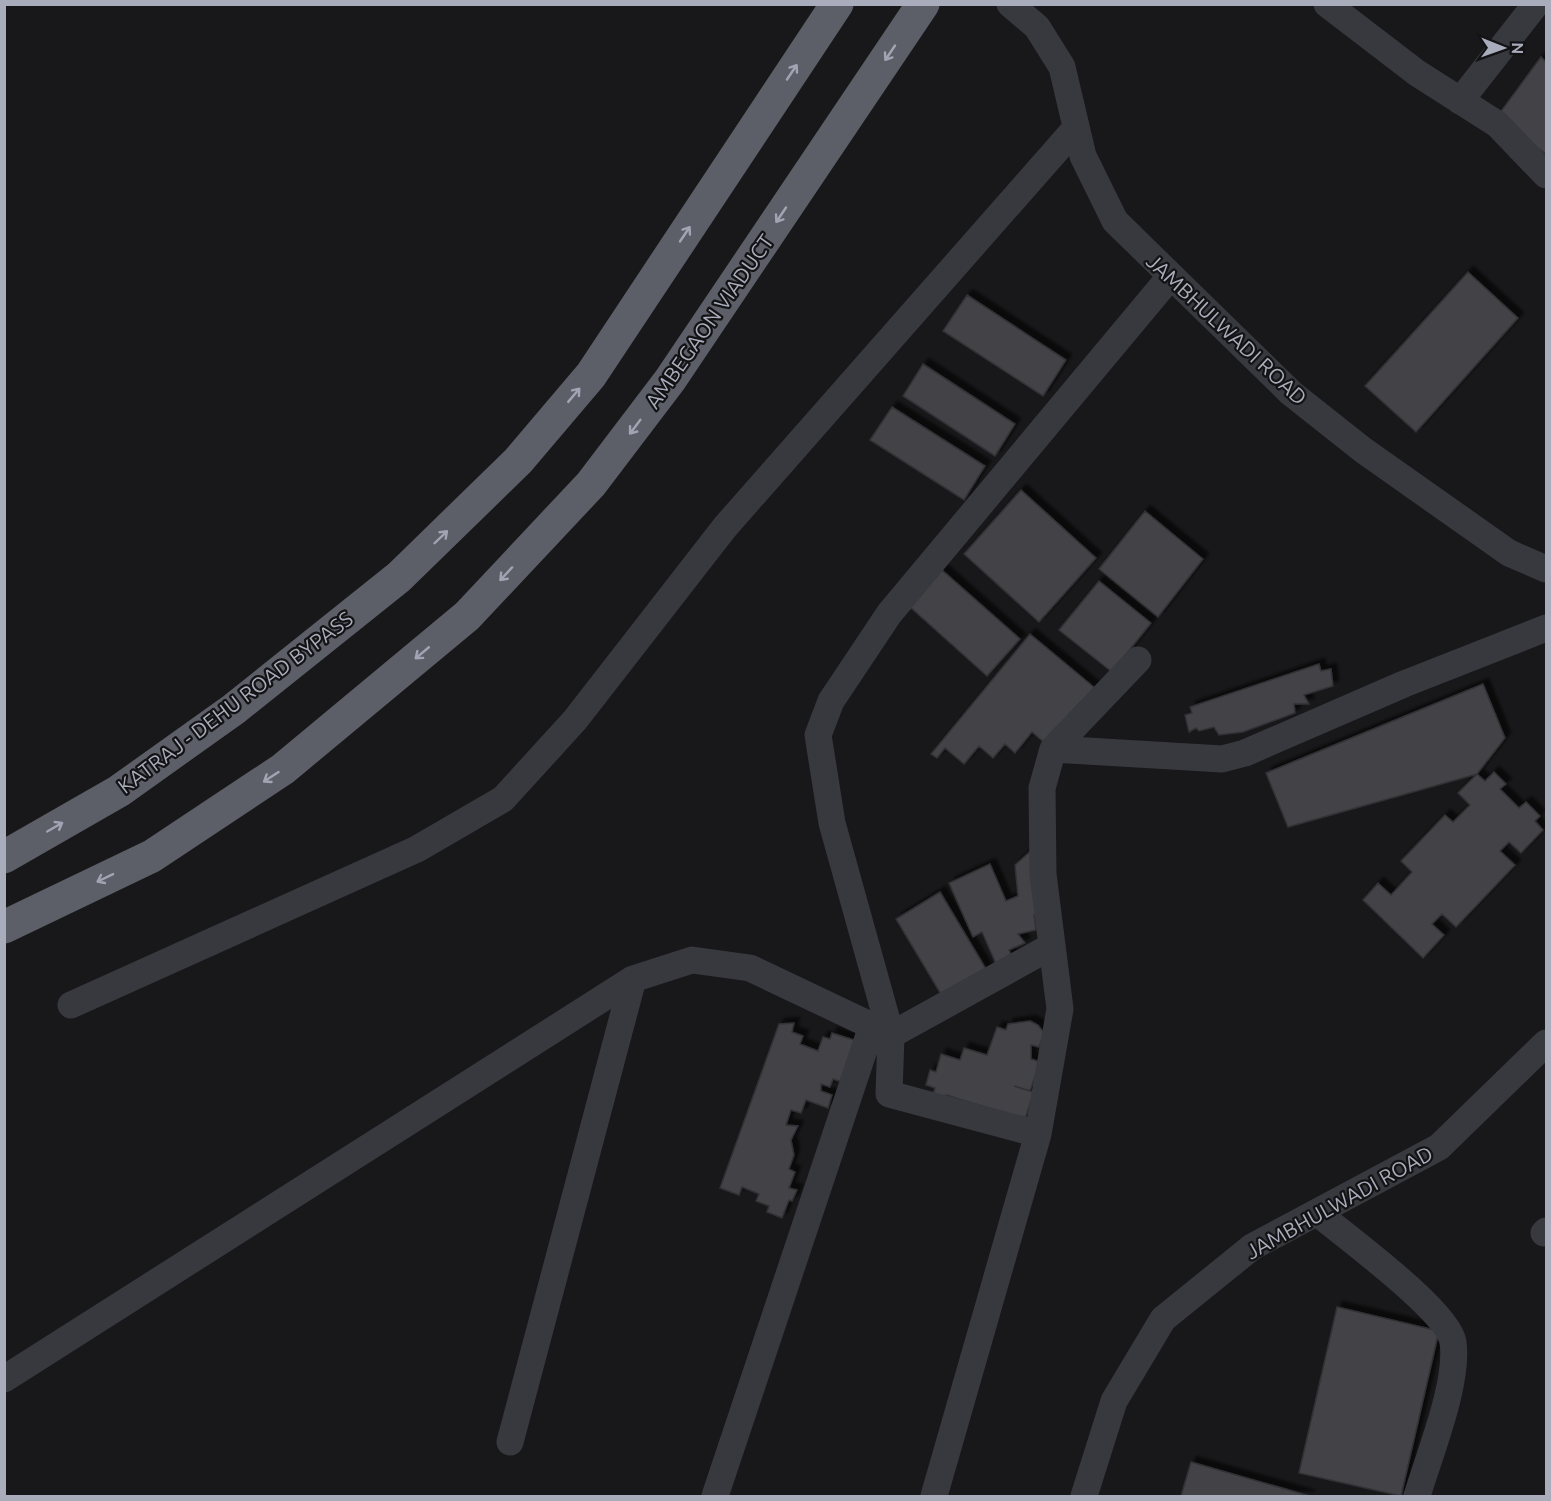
<svg xmlns="http://www.w3.org/2000/svg" width="1551" height="1501" font-family="Ubuntu,sans-serif">
	<defs>
		<filter id="shadow"><feDropShadow dx="5.5" dy="-5.5" stdDeviation="1.5" flood-color="#0009"/></filter>
	</defs>
	<rect width="100%" height="100%" fill="#18181a"/>
	<path fill="#424247" stroke="#323136" stroke-width="1.5" filter="url(#shadow)" d="M1541 57 1546 62V154L1496 118Z
		M1468 272 1518 318 1416 432 1365 386Z
		M967 295 1066 360 1043 396 943 331Z
		M923 364 1015 424 995 456 903 396Z
		M892 407 985 466 964 500 870 440Z
		M1021 490 1096 558 1039 622 964 554Z
		M1145 511 1203 559 1158 617 1099 569Z
		M942 570 1020 639 987 676 910 607Z
		M1099 581 1151 623 1112 672 1059 630Z
		M1030 634 1095 688 1047 745 1032 732 1015 753 1005 744 993 758 979 746 964 764 945 748 937 758 931 754Z
		M1319 664 1321 671 1331 669 1333 686 1304 695 1309 704H1294L1295 713 1243 732 1219 735 1214 727 1199 731 1196 728 1189 732 1185 715 1192 713 1190 707Z
		M1483 684 1505 738 1477 774 1288 827 1266 773Z
		M1494 772 1506 784 1500 789 1519 808 1526 802 1540 816 1535 821 1543 830 1521 853 1509 842 1500 851 1515 865 1456 927 1442 914 1432 924 1444 935 1423 958 1363 900 1378 883 1391 895 1412 872 1401 861 1445 815 1453 822 1470 805 1458 793 1477 774 1485 781Z
		M1032 850 1045 913 1034 915 1036 930 1018 934 1025 943 1009 950 1013 959 997 966 982 932 973 937 949 883 990 864 1006 901 1018 896 1015 865Z
		M940 892 989 974 945 1001 896 919Z
		M1030 1021 1038 1025 1044 1033 1039 1047 1031 1045V1059L1040 1062 1030 1091 1014 1086 1034 1092 1025 1119 946 1095 943 1106 931 1102 935 1088 926 1085 930 1070 936 1072 941 1054 960 1060 964 1048 987 1055 997 1027 1006 1030 1008 1024Z
		M794 1023 792 1032 803 1036 800 1044 818 1051 823 1037 830 1039 832 1033 857 1041 845 1083 833 1079 830 1087 821 1084V1091L832 1095 828 1108 806 1100 801 1113 791 1110 786 1125 798 1126 791 1140 794 1155 789 1169 795 1172 789 1188 797 1190 792 1201 789 1200 782 1218 767 1212 769 1206 756 1201 759 1194 742 1187 739 1195 720 1188 779 1024Z
		M1337 1307 1439 1331 1401 1496 1299 1473Z
		M1191 1462 1310 1496H1181Z"/>
	<g fill="none" stroke-linecap="round" stroke-linejoin="round">
		<path stroke="#38393f" stroke-width="27" d="M1010 4 1037 27 1062 67 1083 156 1115 221 1291 393 1363 450 1509 553 1546 569
			M1327 4 1417 73 1497 124 1546 175
			M1460 101 1536 4
			M1053 749 1222 759 1245 753 1404 684 1546 628
			M1052 946 891 1035 832 823 818 735 831 701 889 614 1170 277
			M71 1005 417 849 503 799 575 720 725 527 1076 128
			M1319 1214C1346 1237 1448 1311 1453 1342 1459 1383 1429 1455 1417 1496
			M1544 1233 1546 1231
			M4 1379 633 979 692 960 750 968 891 1035 889 1094 1038 1134
			M510 1442 633 979
			M715 1496 872 1026
			M934 1496 1038 1134 1060 1009 1043 874 1042 788 1053 749 1138 660
			M1084 1496 1114 1401 1163 1319 1252 1247 1439 1147 1546 1043"/>
		<path stroke="#5c5e68" stroke-width="33" d="M4 857 119 791 234 709 399 577 518 461 591 375 837 4
			M4 927 152 856 283 769 467 616 591 484 670 380 923 4"/>
	</g>
	<defs><path id="oneway-shaft" d="M-6 0H5M1.5-3L5.5 0L1.5 3" fill="none" stroke-width="1.6" stroke-linecap="round" stroke-linejoin="round" transform="scale(1.5)"/></defs>
	<g stroke="#a1a5b3">
		<use href="#oneway-shaft" transform="translate(890 53) rotate(124)"/>
		<use href="#oneway-shaft" transform="translate(792 72) rotate(-56)"/>
		<use href="#oneway-shaft" transform="translate(781 215) rotate(124)"/>
		<use href="#oneway-shaft" transform="translate(685 234) rotate(-56)"/>
		<use href="#oneway-shaft" transform="translate(574 395) rotate(-50)"/>
		<use href="#oneway-shaft" transform="translate(635 427) rotate(127)"/>
		<use href="#oneway-shaft" transform="translate(441 537) rotate(-44)"/>
		<use href="#oneway-shaft" transform="translate(506 574) rotate(133)"/>
		<use href="#oneway-shaft" transform="translate(422 653) rotate(140)"/>
		<use href="#oneway-shaft" transform="translate(271 777) rotate(147)"/>
		<use href="#oneway-shaft" transform="translate(55 827) rotate(-30)"/>
		<use href="#oneway-shaft" transform="translate(105 878) rotate(154)"/>
	</g>
	<g text-anchor="middle" dominant-baseline="central" stroke-width="4.5" stroke-linejoin="round" paint-order="stroke">
		<g font-size="21" fill="#a9adbb" stroke="#131315">
			<text transform="translate(709 321) rotate(-55)">AMBEGAON VIADUCT</text>
			<text transform="translate(1227 329) rotate(43)">JAMBHULWADI ROAD</text>
			<text transform="translate(235 702) rotate(-37)">KATRAJ - DEHU ROAD BYPASS</text>
			<text transform="translate(1339 1202) rotate(-29)">JAMBHULWADI ROAD</text>
		</g>
	</g>
	<rect width="1551" height="1501" fill="none" stroke="#a9adbb" stroke-width="12"/>
	<g transform="translate(1503 48) rotate(91)" stroke="#131315" stroke-width="4.5" paint-order="stroke">
	<path d="M0-4.5L10 22L0 15L-10 22Z" fill="#a9adbb"/>
	<text y="-9" font-size="16" font-weight="bold" text-anchor="middle" fill="#a9adbb">N</text>
	</g>
</svg>
